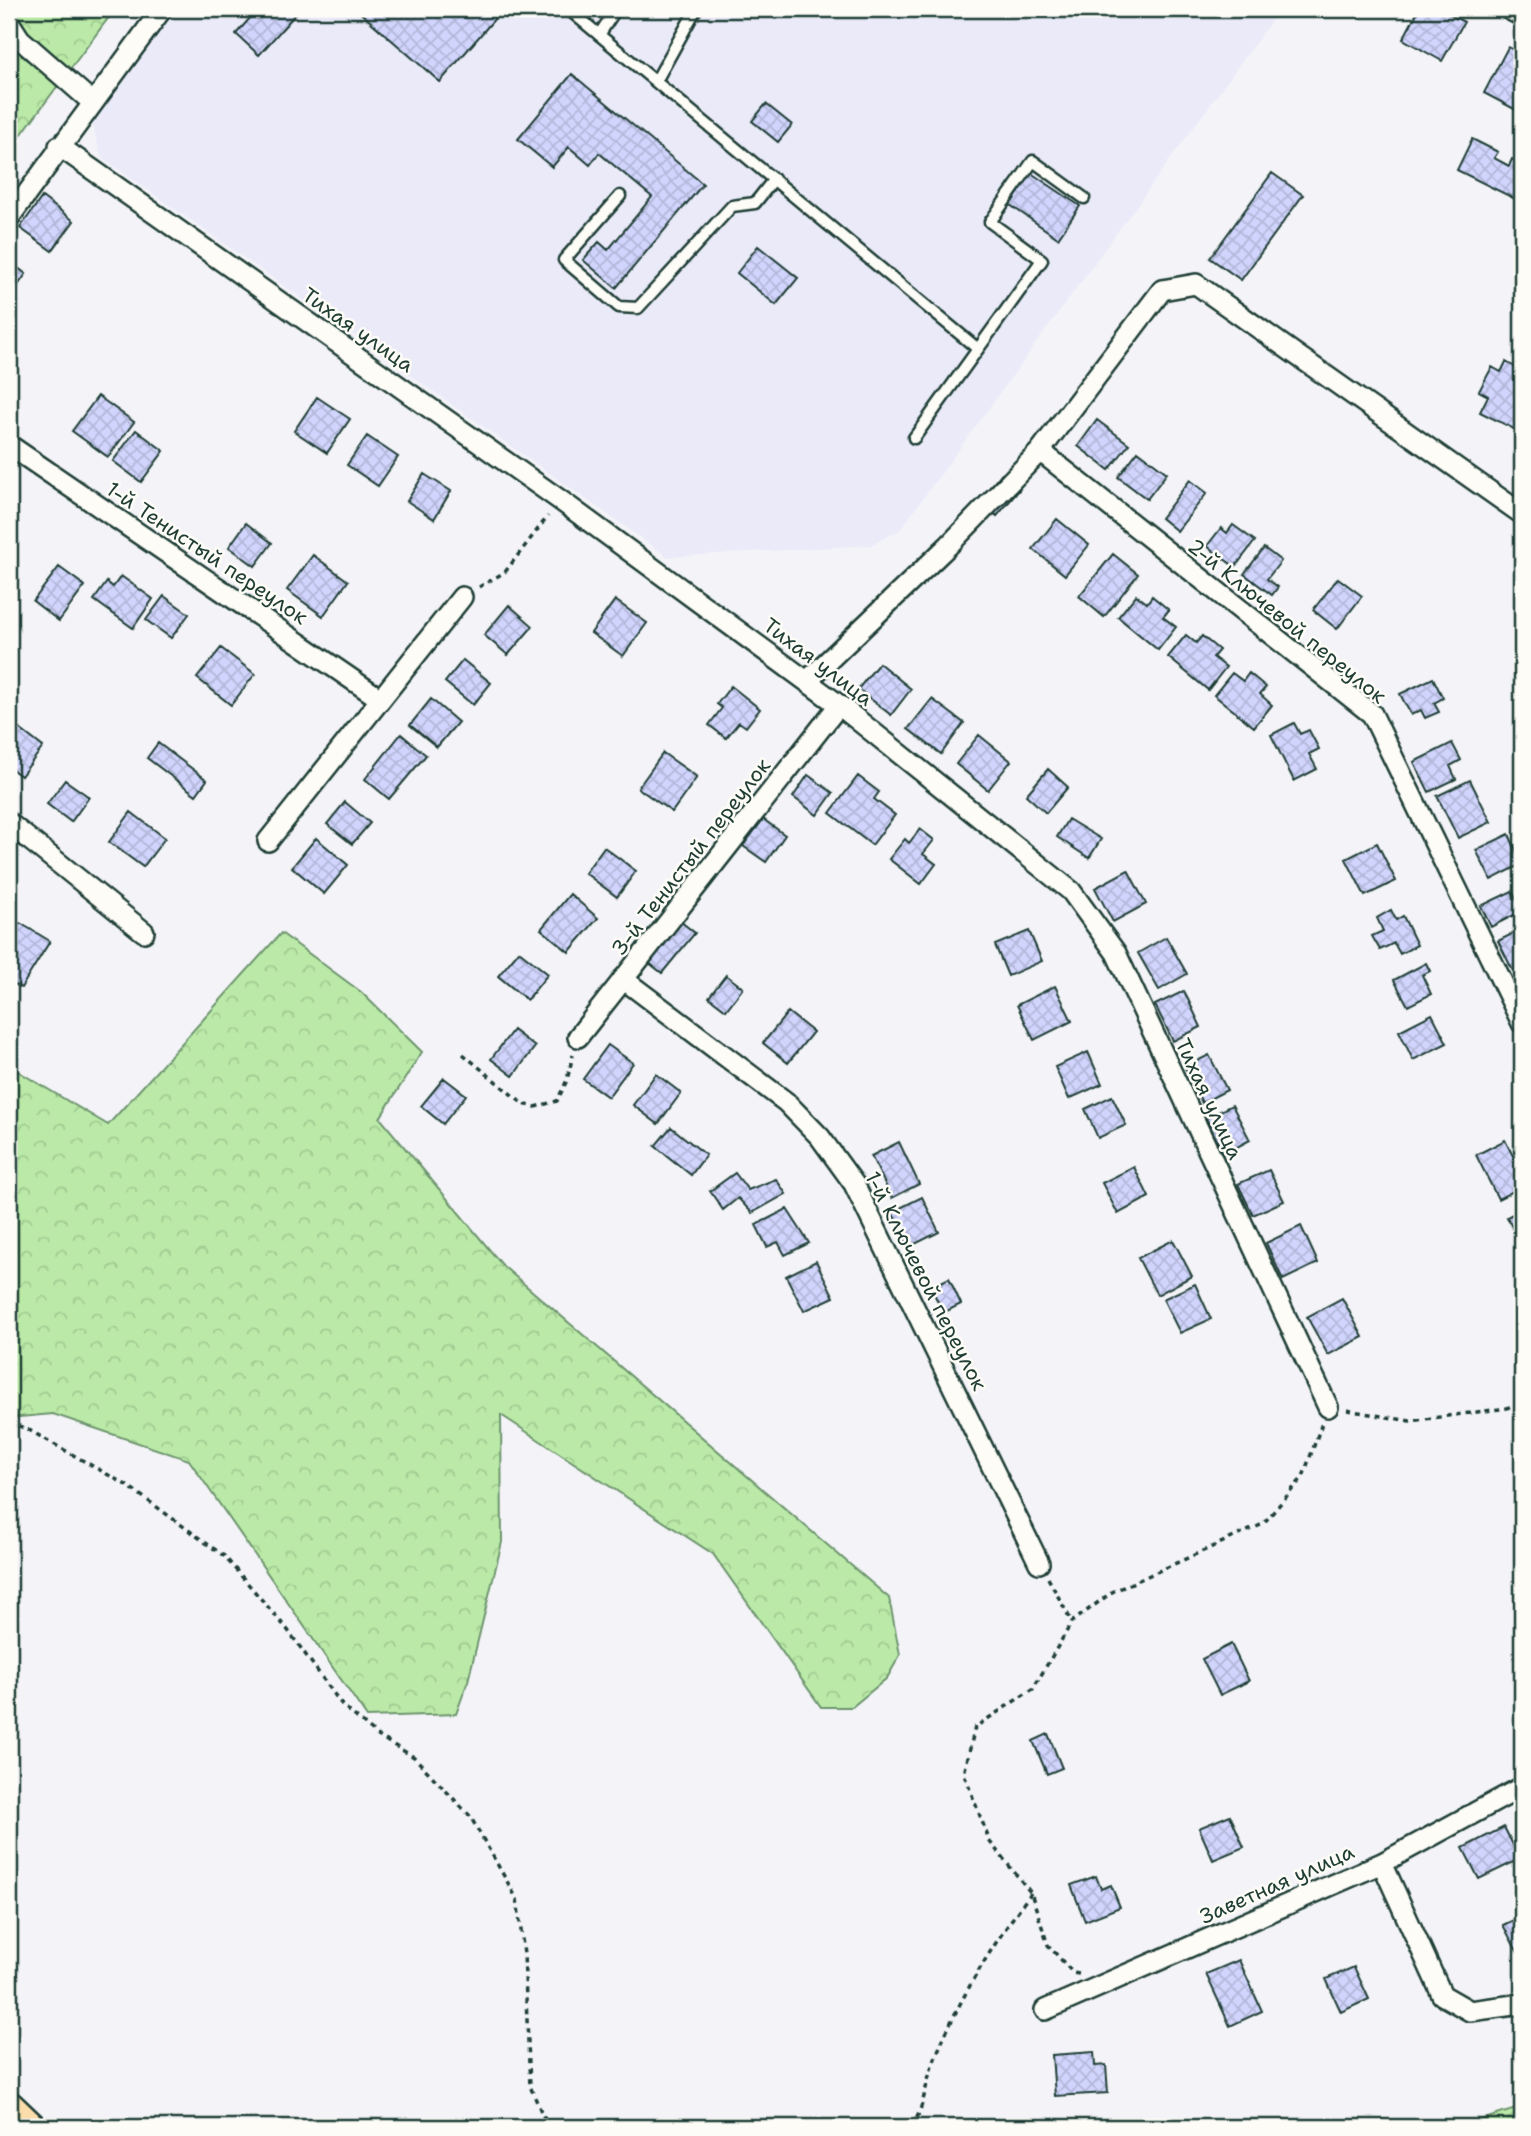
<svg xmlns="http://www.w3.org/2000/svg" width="1531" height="2136" font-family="'Shantell Sans',sans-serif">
	<defs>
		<pattern id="forest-crowns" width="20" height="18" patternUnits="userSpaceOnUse" patternTransform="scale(1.75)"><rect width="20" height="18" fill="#bbeaa8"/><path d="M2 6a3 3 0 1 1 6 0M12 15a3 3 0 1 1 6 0" fill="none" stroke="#a0ca91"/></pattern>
		<pattern id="building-cross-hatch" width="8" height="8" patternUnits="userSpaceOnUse" patternTransform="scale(1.75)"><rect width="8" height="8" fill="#d1d4fc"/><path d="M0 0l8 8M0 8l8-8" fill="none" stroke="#b3b7d9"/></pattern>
	</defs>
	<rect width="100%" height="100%" fill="#f4f4f8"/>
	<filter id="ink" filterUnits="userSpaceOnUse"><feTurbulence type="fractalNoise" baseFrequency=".0143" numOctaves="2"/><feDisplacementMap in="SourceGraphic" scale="14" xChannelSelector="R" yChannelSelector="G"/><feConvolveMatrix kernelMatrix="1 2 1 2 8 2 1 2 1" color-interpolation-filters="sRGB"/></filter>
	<g filter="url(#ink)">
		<path fill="#eaeaf9" d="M176 9H1280L900 530 871 545 668 557 101 157 92 122Z"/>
		<path fill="url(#forest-crowns)" stroke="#6d946e" stroke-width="2" d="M13 9H115L9 151V23Z
			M281 933 361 992 422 1052 380 1118 503 1266 889 1598 900 1655 887 1678 852 1707H821L713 1554 501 1415 502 1542 468 1681 456 1714 367 1717 189 1460 53 1414 9 1418V1066L108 1125Z
			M1522 2107V2127H1459Z"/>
		<path fill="url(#building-cross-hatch)" stroke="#1f3d34" stroke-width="2" d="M258 9H300L259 55 236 34Z
			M356 9H500L502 10 440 82Z
			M1419 9H1440L1464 22 1442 61 1403 39Z
			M1508 47 1522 54V113L1484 93Z
			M572 74 703 184 616 288 583 260 599 242 608 250 652 197 599 153 590 165 569 147 552 167 518 139Z
			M766 104 792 125 778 142 752 121Z
			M1472 139 1498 152 1494 158 1509 166 1512 159 1516 161 1522 148V191L1517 200 1457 170Z
			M1031 173 1080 206 1058 238 1010 205Z
			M1272 173 1303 195 1241 280 1210 258Z
			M42 197 74 221 52 251 20 228Z
			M758 246 798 278 776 305 737 273Z
			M9 261 26 274 9 298Z
			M1506 362 1522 371V433L1480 412 1488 396 1479 391 1492 367 1501 372Z
			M98 396 134 422 108 457 72 431Z
			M317 397 350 419 327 453 294 431Z
			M1097 420 1129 444 1109 470 1078 446Z
			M136 430 164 451 141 482 113 461Z
			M367 436 398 457 378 486 347 465Z
			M1138 451 1167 473 1147 499 1118 477Z
			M424 474 451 491 434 519 407 501Z
			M1001 474 1020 489 997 516 979 501Z
			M1190 480 1207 493 1177 531 1161 518Z
			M1057 519 1089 545 1065 575 1033 549Z
			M246 523 272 543 255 566 229 547Z
			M1233 525 1255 541 1235 567 1207 546 1221 528 1227 533Z
			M1264 548 1281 561 1267 579 1278 587 1272 595 1244 574Z
			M1113 554 1138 574 1104 617 1079 596Z
			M313 555 348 581 323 616 287 590Z
			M59 567 85 586 59 621 33 601Z
			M121 576 153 599 133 628 94 600 107 582 113 587Z
			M1338 578 1362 596 1337 629 1313 610Z
			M1136 595 1147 603 1152 596 1169 610 1163 617 1176 627 1158 650 1118 617Z
			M164 596 189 614 171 638 146 620Z
			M615 600 647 623 623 656 591 633Z
			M509 605 533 626 508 655 484 635Z
			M1186 635 1196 643 1202 636 1219 650 1213 657 1226 667 1208 690 1168 657Z
			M221 648 255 674 231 705 197 678Z
			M463 660 491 683 473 705 445 682Z
			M879 663 911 689 891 715 858 689Z
			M1232 673 1243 681 1249 673 1266 687 1260 694 1272 705 1254 727 1214 695Z
			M1433 678 1443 698 1434 703 1439 712 1425 718 1421 710 1411 715 1400 694Z
			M731 686 760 709 746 727 739 722 726 738 709 725 722 708 717 704Z
			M431 699 458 722 437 747 410 725Z
			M932 699 964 723 941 754 908 729Z
			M1294 723 1300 734 1309 730 1319 749 1309 754 1317 769 1294 781 1271 735Z
			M16 726 43 747 21 776 9 767V736Z
			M401 734 426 755 389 799 365 779Z
			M979 735 1011 761 988 790 956 764Z
			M158 743 207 780 196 795 147 758Z
			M1452 743 1461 760 1450 766 1456 779 1429 792 1414 762Z
			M663 753 697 777 672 812 638 788Z
			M1048 769 1068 787 1046 813 1026 795Z
			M808 775 833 793 817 815 793 797Z
			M858 776 879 792 874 799 895 815 872 845 830 813Z
			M65 780 89 797 71 822 47 804Z
			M1470 780 1491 822 1458 838 1437 796Z
			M345 802 370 823 352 844 327 824Z
			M131 812 165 838 143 867 109 842Z
			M763 819 785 835 766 862 743 846Z
			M1068 819 1101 839 1089 858 1057 837Z
			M920 829 934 840 923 854 936 864 921 884 889 859 905 839 909 843Z
			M1509 834 1522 864 1491 880 1476 850Z
			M316 838 348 865 324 894 292 867Z
			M1377 843 1396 881 1365 896 1346 859Z
			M604 847 636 871 617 897 585 873Z
			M1128 870 1146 904 1113 922 1095 888Z
			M1512 891 1522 911 1491 927 1481 906Z
			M570 894 598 918 569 952 541 929Z
			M1391 910 1396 920 1403 916 1417 945 1400 954 1394 943 1380 950 1372 936 1383 931 1377 918Z
			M680 921 695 933 662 973 648 962Z
			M20 923 50 941 21 988 9 981V941Z
			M1522 929V967L1513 971 1498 941Z
			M1029 931 1042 961 1008 976 995 945Z
			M1166 937 1187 974 1159 990 1138 953Z
			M519 951 548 974 527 1000 498 976Z
			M1426 963 1430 971 1422 975 1431 994 1408 1006 1394 980Z
			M726 975 743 988 726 1010 709 997Z
			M1055 986 1072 1021 1034 1040 1017 1005Z
			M1184 991 1201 1027 1173 1041 1155 1005Z
			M788 1012 813 1032 788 1063 763 1043Z
			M1432 1014 1447 1043 1413 1060 1399 1031Z
			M513 1030 535 1047 513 1076 491 1059Z
			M608 1045 633 1063 608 1097 583 1079Z
			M1088 1052 1102 1084 1069 1099 1055 1067Z
			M1209 1055 1227 1090 1202 1103 1185 1067Z
			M656 1074 681 1093 658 1124 633 1105Z
			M444 1078 466 1095 443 1124 421 1106Z
			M1112 1096 1126 1125 1098 1138 1085 1109Z
			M1232 1105 1250 1140 1224 1154 1206 1118Z
			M671 1127 706 1155 691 1175 655 1146Z
			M1505 1140 1522 1174V1187L1498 1199 1476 1155Z
			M899 1142 919 1184 892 1198 871 1156Z
			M1134 1167 1149 1197 1118 1214 1102 1183Z
			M1269 1170 1284 1201 1253 1215 1238 1184Z
			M735 1173 748 1190 776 1179 786 1194 752 1213 738 1198 723 1210 710 1191Z
			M922 1197 939 1232 909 1247 892 1212Z
			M787 1209 809 1243 785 1255 778 1242 767 1247 756 1225Z
			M1522 1209V1247L1507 1217Z
			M1301 1226 1318 1263 1283 1280 1266 1243Z
			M1173 1240 1192 1276 1157 1295 1138 1258Z
			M816 1261 834 1297 804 1311 786 1276Z
			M949 1278 961 1304 943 1313 931 1287Z
			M1195 1284 1211 1319 1180 1333 1163 1299Z
			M1342 1298 1363 1337 1328 1355 1307 1317Z
			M1231 1644 1249 1681 1220 1695 1202 1659Z
			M1048 1734 1062 1768 1047 1774 1033 1741Z
			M1230 1815 1244 1847 1213 1860 1199 1828Z
			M1504 1827 1520 1859 1479 1879 1463 1848Z
			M1096 1876 1101 1889 1111 1885 1120 1907 1085 1921 1071 1885Z
			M1522 1916V1951L1518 1953 1503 1925Z
			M1239 1960 1262 2011 1230 2026 1206 1974Z
			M1354 1967 1369 1999 1341 2012 1326 1979Z
			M1094 2052 1095 2066 1106 2065 1108 2093 1055 2096 1052 2055Z"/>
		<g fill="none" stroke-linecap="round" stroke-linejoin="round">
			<defs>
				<path id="service" d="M568 9 978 349
					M599 35 616 9
					M656 81 696 9
					M620 196 564 260 619 307 638 308 732 206 755 203 774 179
					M914 438 1042 260 990 222 1033 161 1084 198"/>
				<path id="minor" d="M1508 9 1522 16
					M9 22 20 39 92 102
					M59 146 560 500 839 705 1071 891 1116 953 1328 1407
					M9 218 162 9
					M9 445 379 698
					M1040 451 1372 714 1522 1023
					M807 681 948 546 1040 451 1162 290 1196 284 1522 514
					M9 823 144 932
					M268 841 462 597
					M623 979 786 1102 820 1137 854 1184 1039 1563
					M578 1037 839 705
					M1382 1863 1442 1995 1470 2011 1522 2004
					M1045 2010 1382 1863 1522 1787"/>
				<path id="primary" d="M9 2107 30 2127"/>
			</defs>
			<use href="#service" stroke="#1f3d34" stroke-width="15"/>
			<use href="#minor" stroke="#1f3d34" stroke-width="24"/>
			<use href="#primary" stroke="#1f3d34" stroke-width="35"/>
			<path stroke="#1f3d34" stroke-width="3.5" stroke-dasharray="5 5" stroke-linecap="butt" d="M479 587 505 572 548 516
				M463 1054 523 1104 535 1107 557 1101 567 1080 573 1055
				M1347 1410 1410 1421 1507 1408 1522 1401
				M9 1422 29 1430 128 1486 224 1556 287 1629 342 1705 378 1736 414 1757 470 1816 517 1899 524 1954 530 2086 543 2116 556 2127
				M1048 1578 1072 1622
				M1079 1974 1073 1973 1048 1945 1031 1893 990 1842 964 1774 975 1727 1033 1689 1072 1622 1112 1592 1263 1524 1303 1477 1322 1423
				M912 2127C925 2106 925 2083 934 2061 958 2000 992 1945 1031 1893"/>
			<use href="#service" stroke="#fdfcf7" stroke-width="10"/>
			<use href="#minor" stroke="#fdfcf7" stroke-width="19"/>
			<use href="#primary" stroke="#fbddab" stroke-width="30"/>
		</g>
	</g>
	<g text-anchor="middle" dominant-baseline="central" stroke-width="5" stroke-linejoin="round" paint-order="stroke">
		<g font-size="21" fill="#1f3d34" stroke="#fdfcf7">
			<text transform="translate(358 330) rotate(35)">Тихая улица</text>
			<text transform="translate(207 553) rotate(34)">1-й Тенистый переулок</text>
			<text transform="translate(1287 621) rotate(39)">2-й Ключевой переулок</text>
			<text transform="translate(818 662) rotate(37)">Тихая улица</text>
			<text transform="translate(691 857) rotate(-52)">3-й Тенистый переулок</text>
			<text transform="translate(1209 1099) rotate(65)">Тихая улица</text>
			<text transform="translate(926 1281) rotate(63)">1-й Ключевой переулок</text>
			<text transform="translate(1277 1884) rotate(-24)">Заветная улица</text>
		</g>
	</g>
	<rect width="1531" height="2136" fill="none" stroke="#fdfcf7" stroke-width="35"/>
	<rect x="18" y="18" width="1496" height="2101" fill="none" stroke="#1f3d34" stroke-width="2.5" filter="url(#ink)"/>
</svg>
